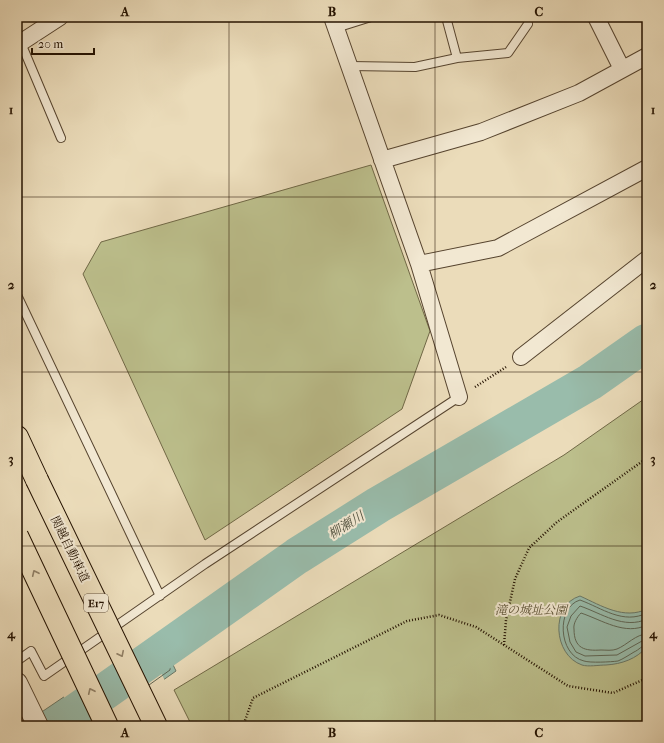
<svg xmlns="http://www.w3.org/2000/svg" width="664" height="743" font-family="'IM FELL French Canon','Noto Serif JP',serif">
	<rect width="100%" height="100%" fill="#ebdcba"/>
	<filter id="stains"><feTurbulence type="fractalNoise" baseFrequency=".005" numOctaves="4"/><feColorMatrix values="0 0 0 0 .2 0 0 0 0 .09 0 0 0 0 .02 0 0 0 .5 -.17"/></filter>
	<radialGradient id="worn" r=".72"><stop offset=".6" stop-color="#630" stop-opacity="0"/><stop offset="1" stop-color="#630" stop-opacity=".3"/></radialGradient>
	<path fill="#bcbf8c" stroke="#706846" d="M371 165 430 331 402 409 205 540 83 274 101 242Z
		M647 397V726H192L174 690 564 455Z"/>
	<path fill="#99bcab" stroke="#6a7867" d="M580 596C602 606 624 620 647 609V647C636 659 622 664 606 665 599 665 588 667 582 665 553 655 550 605 580 596Z
		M158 633 176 671 98 726H21Z"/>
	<path fill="#ebdcba" d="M145 639 165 681 101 726H78L63 695Z"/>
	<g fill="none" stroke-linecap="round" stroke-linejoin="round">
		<path stroke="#5e6756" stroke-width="1" d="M647 613C623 625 602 608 580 600 556 607 558 655 584 661 590 663 611 662 618 661 623 659 629 655 634 652 639 650 642 645 647 645
			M647 619C624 630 601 613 580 606L571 616 567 627 570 642 576 652 585 656 617 655 642 641 647 640
			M647 625C625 636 602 620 581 613 577 617 573 624 574 629 574 649 585 651 601 650 606 650 612 651 617 649 627 645 636 634 647 634
			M134 654 156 640 170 668V670L149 685
			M137 658 154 648 164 666 163 669 147 680
			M139 664 151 656 156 664V667L144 675
			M49 725 83 702"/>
		<path stroke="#99bcab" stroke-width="37" d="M56 726 297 556 378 505 590 382 647 342"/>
		<defs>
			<path id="service" d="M446 17 457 58
				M336 28 371 17
				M21 43 61 138
				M350 66 415 67 457 58 508 53 528 24
				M17 295 160 596
				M17 661 31 651 44 676 205 564 459 397"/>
			<path id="minor" d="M332 17 419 264 459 397
				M596 17 622 69
				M17 45 60 17
				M382 160 481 132 579 93 647 56
				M419 264 498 248 647 168
				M521 357 647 259"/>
			<path id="tertiary" d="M17 683 38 726"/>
			<path id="motorway" d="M17 437 37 480"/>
		</defs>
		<use href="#service" stroke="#56442f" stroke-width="10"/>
		<use href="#minor" stroke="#56442f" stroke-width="18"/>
		<use href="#tertiary" stroke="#56442f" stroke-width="22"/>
		<use href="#motorway" stroke="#241201" stroke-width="24"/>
		<path stroke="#241201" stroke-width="2.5" stroke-dasharray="1 2" stroke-linecap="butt" d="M475 387 506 367
			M504 645 506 620 515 579 529 548 557 522 647 458
			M243 726 253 698 407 621 439 615 476 627 568 686 613 693 647 678"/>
		<use href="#service" stroke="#f2e8d2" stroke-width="8"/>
		<use href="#minor" stroke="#f2e8d2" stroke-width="16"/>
		<use href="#tertiary" stroke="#f2e8d2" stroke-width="20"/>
		<use href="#motorway" stroke="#ebdcba" stroke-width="22"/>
		<defs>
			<path id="motorway-bridge" d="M37 480 156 726
				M17 536 107 726"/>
		</defs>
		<use href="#motorway-bridge" stroke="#241201" stroke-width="24" stroke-linecap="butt"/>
		<use href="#motorway-bridge" stroke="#ebdcba" stroke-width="22"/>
	</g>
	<defs><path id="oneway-chevron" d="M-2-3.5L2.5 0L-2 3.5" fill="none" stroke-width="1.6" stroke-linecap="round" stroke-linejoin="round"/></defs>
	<g stroke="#918167">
		<use href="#oneway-chevron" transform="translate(35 573) rotate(-115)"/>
		<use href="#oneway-chevron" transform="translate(121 654) rotate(64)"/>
		<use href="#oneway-chevron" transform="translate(91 691) rotate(-115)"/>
	</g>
	<path fill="none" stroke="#241201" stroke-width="1" stroke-opacity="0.55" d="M229 17V726M435 17V726M17 197H647M17 372H647M17 546H647"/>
	<g text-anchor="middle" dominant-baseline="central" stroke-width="4" stroke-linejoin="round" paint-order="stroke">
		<rect fill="#f2e8d2" stroke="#625240" stroke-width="1" x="84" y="594" width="24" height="18" rx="3"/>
		<g font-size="11" font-weight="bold" fill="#241201">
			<text x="96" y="603">E17</text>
		</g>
		<g font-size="12" fill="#241201" stroke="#f2e8d2">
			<text transform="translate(70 549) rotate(64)">関越自動車道</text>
		</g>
		<g font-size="12" font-style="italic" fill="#594f32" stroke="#f2e8d2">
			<text x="531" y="610">滝の城址公園</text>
		</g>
		<g font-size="13" font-style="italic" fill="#4d4e3c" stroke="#f2e8d2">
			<text transform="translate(346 525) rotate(-32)">柳瀬川</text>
		</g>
	</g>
	<rect width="664" height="743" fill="none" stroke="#ebdcba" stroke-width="44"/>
	<path d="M32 48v6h62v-6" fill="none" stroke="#241201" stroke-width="2"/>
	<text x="38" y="48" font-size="12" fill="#241201" stroke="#f2e8d2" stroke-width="3" paint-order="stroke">20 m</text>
	<rect x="22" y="22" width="620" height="699" fill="none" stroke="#241201" stroke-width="1.5"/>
	<g font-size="13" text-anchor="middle" font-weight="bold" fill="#241201">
		<text x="125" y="16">A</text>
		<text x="332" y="16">B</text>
		<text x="539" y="16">C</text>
		<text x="11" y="114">1</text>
		<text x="653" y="114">1</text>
		<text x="11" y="289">2</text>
		<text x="653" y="289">2</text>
		<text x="11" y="463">3</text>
		<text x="653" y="463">3</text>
		<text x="11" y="638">4</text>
		<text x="653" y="638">4</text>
		<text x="125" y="737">A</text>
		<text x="332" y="737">B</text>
		<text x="539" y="737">C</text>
	</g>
	<rect width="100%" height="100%" filter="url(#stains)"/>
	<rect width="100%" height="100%" fill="url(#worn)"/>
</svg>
